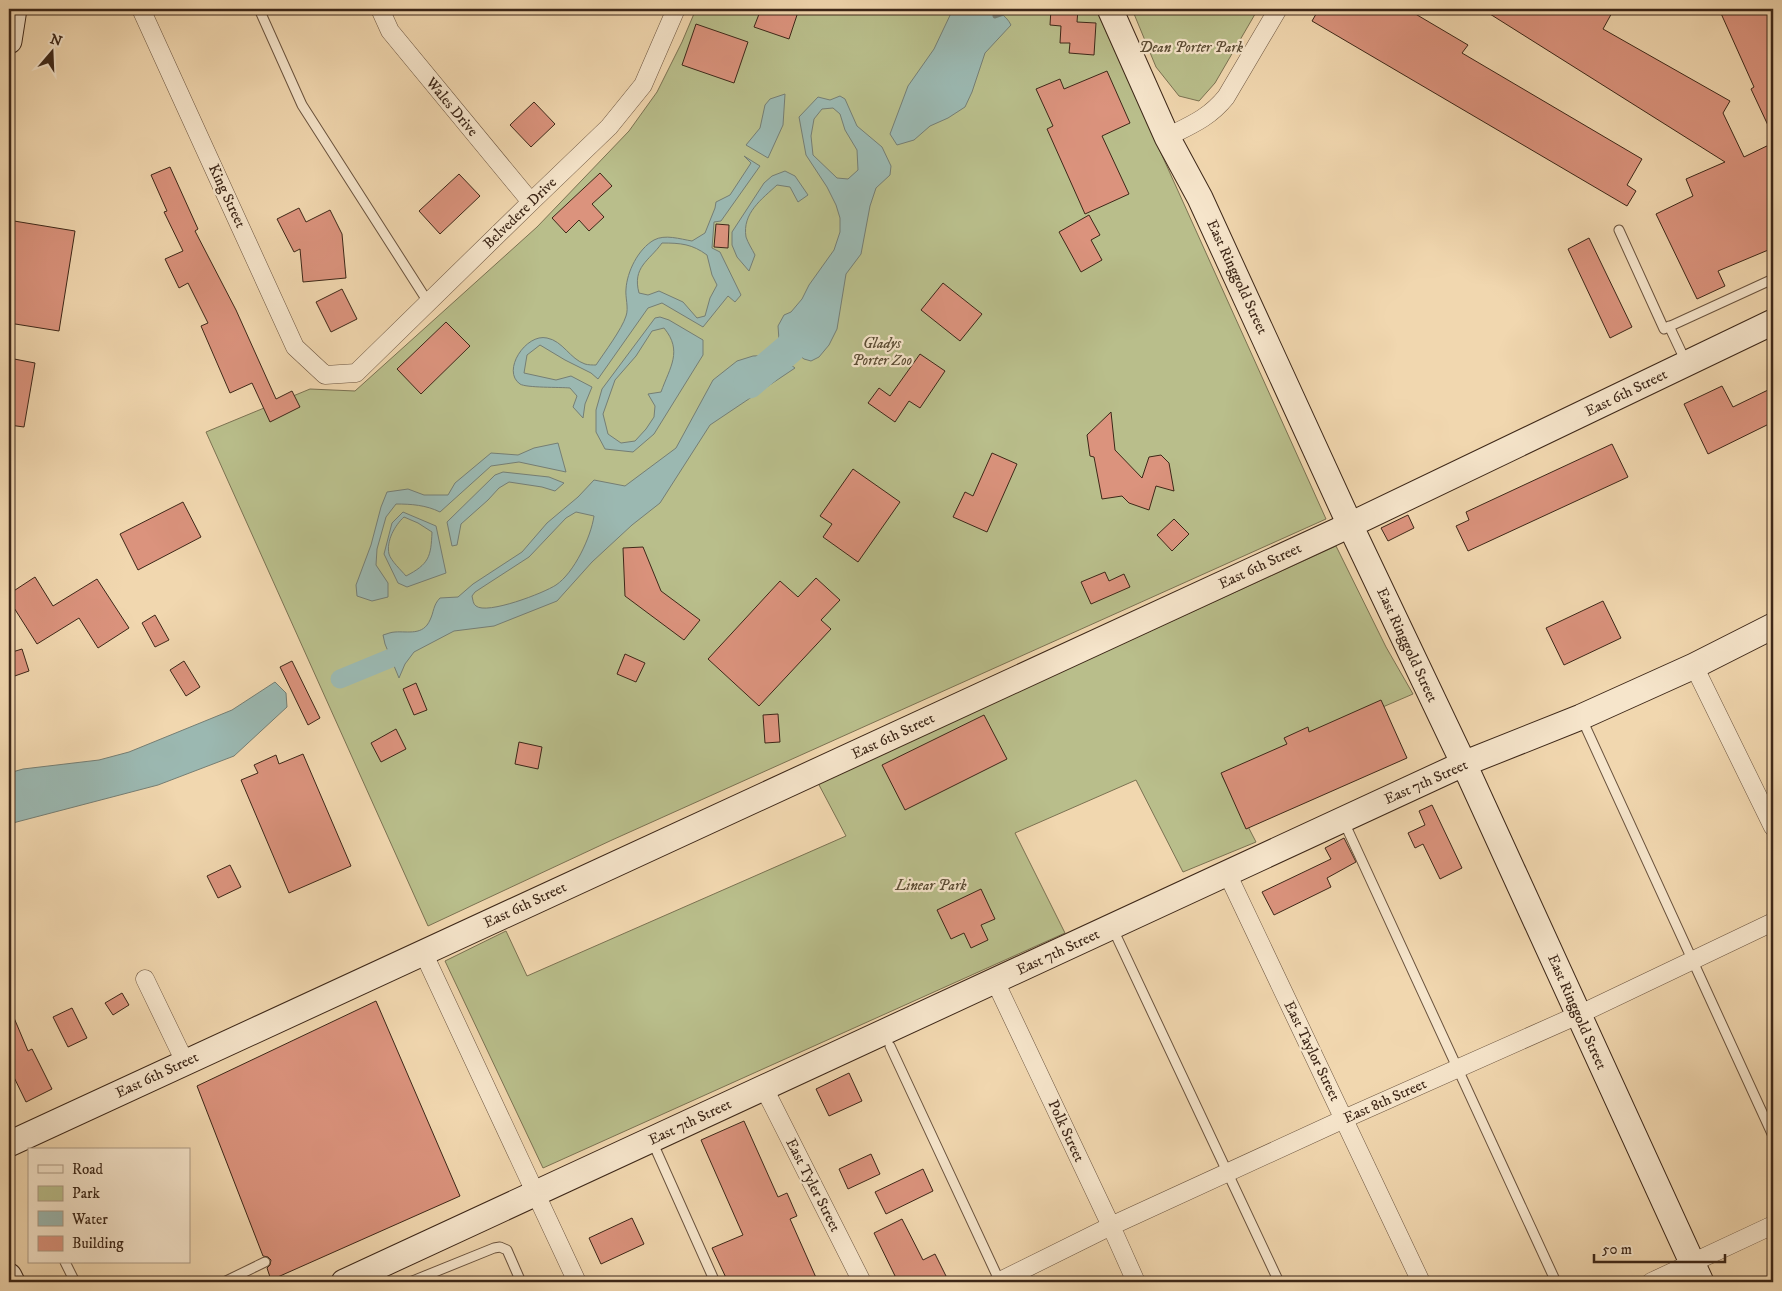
<svg xmlns="http://www.w3.org/2000/svg" width="1782" height="1291" font-family="'IM FELL DW Pica',serif">
	<rect width="100%" height="100%" fill="#f1d7af"/>
	<filter id="stains"><feTurbulence type="fractalNoise" baseFrequency=".004" numOctaves="4"/><feColorMatrix values="0 0 0 0 .2 0 0 0 0 .09 0 0 0 0 .02 0 0 0 .5 -.17"/></filter>
	<radialGradient id="worn" r=".72"><stop offset=".6" stop-color="#630" stop-opacity="0"/><stop offset="1" stop-color="#630" stop-opacity=".3"/></radialGradient>
	<path fill="#b9be8b" stroke="#7b7252" d="M696 9H1096L1326 519 612 840 428 926 206 432 310 389 355 391 537 227 629 131 657 92 682 42Z
		M1132 9H1258L1215 83 1199 101 1179 96 1156 67Z
		M1336 546 1386 647 1413 694 1222 776 1256 842 1183 872 1136 780 1015 833 1065 933 543 1168 445 961 506 931 527 976 846 836 818 783Z"/>
	<path fill="#9bb8b1" stroke="#757e74" fill-rule="evenodd" d="M953 9C973 9 1000 3 1011 25L985 53 972 92 965 107 948 118 930 126 914 140 897 145 890 134 908 86 934 49Z
		M785 94 783 125 768 158 746 145 760 128 765 105 770 99Z
		M840 96 845 99 857 126 882 147 891 166 890 175 876 188 870 206 861 254 846 274 837 329 829 345 819 357 811 361 804 359 779 340 778 326 784 315 791 312 802 299 809 285 834 250 840 232V218L836 205 827 187 806 155 799 117 818 97 830 100ZM833 108 840 114 845 130 857 150 858 170 848 179 837 178 813 155 811 136 814 119 822 109Z
		M744 156 760 166 721 221 714 222 712 248 720 252 741 295 735 302 728 296 703 327 662 303 648 308 598 379 591 373 565 360 540 345 527 355 524 373 556 380 571 376 592 387 585 404 583 418 573 407 577 396 570 388C560 387 526 388 520 384 501 371 526 333 547 338 563 341 570 359 585 364 588 365 593 365 596 365 604 353 622 329 626 316 629 308 625 297 626 289 627 272 638 249 654 240 665 234 680 239 692 241L705 233 715 208 716 202 730 195 751 163ZM662 243C681 243 692 244 707 255L712 275 717 285 710 298 705 316 697 318 683 302 659 291 648 295 639 293C632 267 649 261 662 243Z
		M785 171 795 176 808 195 798 202 790 187 777 185C762 199 742 213 746 237 748 243 752 249 755 255L749 271 737 257 732 245V232L764 183 772 176Z
		M660 317 669 320 703 340V355L654 434 633 452 605 449 596 432V410L602 389 655 318ZM664 328C683 351 670 367 661 392L648 394 655 406 654 417 646 429 635 441 621 443 608 434 603 414 615 380 636 356 652 331Z
		M778 355 795 368 710 425 660 503 632 525 592 562 557 601 494 626 454 631 414 652 405 664 399 678 385 644 383 635C387 634 391 632 395 632 408 631 423 636 430 620 434 612 433 605 440 598L458 597 473 584 522 552 547 523 578 497 594 480 625 486 676 448 713 380 737 361 753 356ZM576 512 594 516C591 537 574 573 556 585 544 593 487 615 476 606 473 604 473 600 472 596L475 592 529 557 566 518Z
		M558 443 566 472 519 462 491 466 440 512C426 505 411 504 396 504L386 517 377 549 376 565 388 583V597L372 601 357 596 356 585 371 545 381 507 387 492 408 489 424 495H448L455 483 491 453 518 455 534 448Z
		M503 472 549 477 564 483 555 491 542 487 509 482 499 488 488 500 461 524 457 545 452 546 447 522 495 475Z
		M403 512 436 526 446 573 407 587 398 583 384 554 392 523ZM404 517 418 523 432 532C431 557 429 564 406 576 401 570 391 561 389 554 386 541 395 525 404 517Z
		M275 682 286 693 287 707 234 756 158 785 9 824V773L23 769 99 760 129 752 232 710Z"/>
	<g fill="none" stroke-linecap="round" stroke-linejoin="round">
		<path stroke="#757e74" stroke-width="5" d="M995 16 1001 14 1007 9"/>
		<path stroke="#9bb8b1" stroke-width="19" d="M340 679 391 658"/>
		<path stroke="#9bb8b1" stroke-width="31" d="M749 383 790 348 814 314"/>
	</g>
	<path fill="#db937d" stroke="#3d2718" d="M761 9H799L789 39 754 27Z
		M1051 9H1078L1077 22 1096 23 1094 55 1069 53 1070 43H1060L1061 26 1050 25Z
		M1319 9H1407L1468 45 1462 53 1642 159 1627 185 1636 191 1627 206 1312 21Z
		M1482 9H1614L1603 29 1730 101 1723 113 1744 157 1773 143V248L1718 271 1725 286 1697 299 1656 214 1693 196 1686 179 1725 162Z
		M1719 9H1773V32L1769 34 1773 45V136L1751 89 1754 87Z
		M696 24 748 42 734 83 682 65Z
		M1107 71 1130 123 1102 136 1129 194 1085 214 1047 129 1053 126 1036 89 1060 79 1064 89Z
		M534 102 555 124 531 147 510 125Z
		M170 167 198 229 195 231 236 310 276 399 292 391 300 407 270 422 252 383 230 393 201 326 208 323 188 283 179 288 165 259 183 251 164 212 167 211 151 175Z
		M600 173 612 186 592 204 604 217 589 231 579 220 566 233 552 218Z
		M459 174 480 196 440 234 419 211Z
		M299 208 306 222 330 210 342 234 346 278 303 282 300 249 294 252 277 219Z
		M1089 215 1100 235 1091 240 1102 260 1081 272 1059 232Z
		M14 221 75 231 59 331 9 323V253Z
		M716 224 729 225 728 248 714 247Z
		M1589 238 1632 327 1610 338 1568 249Z
		M943 283 982 314 960 341 921 310Z
		M342 289 357 319 331 332 316 302Z
		M446 322 470 346 421 394 397 369Z
		M920 354 945 371 920 408 909 401 895 422 868 403 879 388 890 396Z
		M9 358 35 363 24 427 9 425Z
		M1722 386 1733 407 1768 390 1773 401V422L1708 454 1684 404Z
		M1111 412 1115 450 1142 478 1149 457 1161 455 1169 463 1174 491 1156 486 1149 510 1129 503 1122 496 1102 499 1094 457 1090 456 1087 435Z
		M1612 444 1628 477 1468 551 1456 526 1469 520 1466 512Z
		M992 453 1017 464 987 532 953 517 965 492 973 496Z
		M853 469 900 502 858 562 823 537 832 524 820 516Z
		M183 502 201 537 138 570 120 534Z
		M1408 515 1414 528 1388 541 1381 528Z
		M1174 519 1189 534 1172 551 1157 535Z
		M643 547 661 591 700 620 684 640 625 596 623 548Z
		M1105 572 1109 581 1124 574 1130 587 1091 604 1081 582Z
		M35 577 53 606 97 579 129 628 98 648 79 618 37 644 9 600V594Z
		M816 578 840 600 821 620 831 629 759 706 708 659 780 581 798 597Z
		M1603 601 1621 638 1564 665 1546 628Z
		M155 615 169 640 155 647 142 623Z
		M22 649 29 671 9 678V653Z
		M625 654 645 663 636 682 617 674Z
		M184 661 200 687 186 696 170 670Z
		M292 661 320 718 308 725 280 667Z
		M416 683 427 710 414 715 403 689Z
		M1381 700 1407 758 1246 829 1221 773 1287 744 1284 738 1308 727 1309 732Z
		M778 714 780 742 765 743 763 715Z
		M984 715 1007 759 905 810 882 765Z
		M396 729 406 749 381 762 371 743Z
		M519 742 542 747 538 769 515 764Z
		M303 754 351 866 289 893 241 780 258 773 254 765 276 755 279 764Z
		M1432 805 1462 868 1440 879 1423 844 1415 848 1408 833 1425 825 1419 811Z
		M1344 838 1356 862 1327 878 1331 887 1274 915 1262 892 1331 859 1325 848Z
		M230 865 241 887 218 898 207 876Z
		M981 889 995 919 981 925 988 940 971 948 964 933 951 939 937 910Z
		M122 993 129 1005 113 1015 105 1003Z
		M376 1001 460 1196 271 1280 267 1268 270 1265 271 1260 268 1257 263 1256 197 1086Z
		M9 1006 28 1051 32 1049 52 1089 26 1102 9 1067Z
		M72 1008 87 1038 68 1047 53 1017Z
		M849 1073 862 1101 829 1116 816 1089Z
		M744 1121 778 1197 787 1193 797 1216 790 1219 818 1282H728L712 1248 743 1235 701 1140Z
		M871 1154 880 1174 848 1189 839 1169Z
		M923 1169 933 1191 886 1214 875 1192Z
		M632 1218 644 1244 601 1264 589 1238Z
		M902 1219 923 1260 935 1254 949 1282H898L874 1233Z"/>
	<g fill="none" stroke-linecap="round" stroke-linejoin="round">
		<defs>
			<path id="lane" d="M259 9 302 105 428 302
				M1619 230 1664 329 1773 279
				M1669 326 1686 362
				M1581 717 1773 1136
				M1344 822 1556 1282
				M1112 927 1279 1282
				M890 1046 1000 1282
				M652 1141 715 1282
				M65 1262 75 1282
				M224 1282 265 1262
				M410 1282 494 1248 500 1247 507 1250 521 1282"/>
			<path id="street" d="M141 9 295 347 325 375 356 373 531 202 609 127 643 85 676 9
				M380 9 390 31 531 202
				M1167 137C1191 125 1209 118 1226 97L1278 9
				M1694 666 1773 827
				M1227 873 1421 1282
				M423 952 577 1282
				M145 979 185 1062
				M995 981 1111 1226 1136 1282
				M764 1088 862 1282
				M998 1282 1111 1226 1344 1119 1578 1015 1773 922
				M1651 1282 1773 1225"/>
			<path id="secondary" d="M1110 9 1167 137 1200 198 1350 525 1470 777 1701 1282
				M9 41 14 9
				M9 1144 1350 525 1773 322
				M9 1276 12 1282
				M344 1282 1463 764 1581 717 1694 666 1773 626"/>
		</defs>
		<use href="#lane" stroke="#6a533e" stroke-width="11"/>
		<use href="#street" stroke="#6a533e" stroke-width="19"/>
		<use href="#secondary" stroke="#3d2718" stroke-width="27"/>
		<use href="#lane" stroke="#f6e5cb" stroke-width="9"/>
		<use href="#street" stroke="#f6e5cb" stroke-width="18"/>
		<use href="#secondary" stroke="#f6e5cb" stroke-width="25"/>
	</g>
	<g text-anchor="middle" dominant-baseline="central" stroke-width="4.5" stroke-linejoin="round" paint-order="stroke">
		<g font-size="15" font-style="italic" fill="#5c4d35" stroke="#f6e5cb">
			<text x="1191" y="47">Dean Porter Park</text>
			<text x="882" y="343">Gladys<tspan x="882" dy="17">Porter Zoo</tspan></text>
			<text x="931" y="885">Linear Park</text>
		</g>
		<g font-size="15" fill="#3d2718" stroke="#f6e5cb">
			<text transform="translate(452 107) rotate(50)">Wales Drive</text>
			<text transform="translate(227 196) rotate(65)">King Street</text>
			<text transform="translate(520 213) rotate(-44)">Belvedere Drive</text>
			<text transform="translate(1237 277) rotate(65)">East Ringgold Street</text>
			<text transform="translate(1626 393) rotate(-26)">East 6th Street</text>
			<text transform="translate(1260 566) rotate(-25)">East 6th Street</text>
			<text transform="translate(1407 645) rotate(65)">East Ringgold Street</text>
			<text transform="translate(893 736) rotate(-25)">East 6th Street</text>
			<text transform="translate(1426 782) rotate(-24)">East 7th Street</text>
			<text transform="translate(525 905) rotate(-25)">East 6th Street</text>
			<text transform="translate(1058 952) rotate(-25)">East 7th Street</text>
			<text transform="translate(1577 1012) rotate(66)">East Ringgold Street</text>
			<text transform="translate(1312 1051) rotate(64)">East Taylor Street</text>
			<text transform="translate(157 1075) rotate(-25)">East 6th Street</text>
			<text transform="translate(1385 1101) rotate(-24)">East 8th Street</text>
			<text transform="translate(690 1122) rotate(-25)">East 7th Street</text>
			<text transform="translate(1066 1131) rotate(65)">Polk Street</text>
			<text transform="translate(813 1185) rotate(63)">East Tyler Street</text>
		</g>
	</g>
	<rect width="1782" height="1291" fill="none" stroke="#f1d7af" stroke-width="30"/>
	<rect x="10" y="10" width="1762" height="1271" fill="none" stroke="#3d2718" stroke-width="2.5"/>
	<rect x="15" y="15" width="1752" height="1261" fill="none" stroke="#3d2718"/>
	<rect x="28" y="1148" width="162" height="115" fill="#f6e5cb" stroke="#ac9983"/>
	<rect x="38" y="1165" width="25" height="8" fill="#f6e5cb" stroke="#ac9983"/>
	<text x="72" y="1174" font-size="15" fill="#3d2718">Road</text>
	<rect x="38" y="1186" width="25" height="15" fill="#b9be8b" stroke="#ac9983"/>
	<text x="72" y="1198" font-size="15" fill="#3d2718">Park</text>
	<rect x="38" y="1211" width="25" height="15" fill="#9bb8b1" stroke="#ac9983"/>
	<text x="72" y="1224" font-size="15" fill="#3d2718">Water</text>
	<rect x="38" y="1236" width="25" height="15" fill="#db937d" stroke="#ac9983"/>
	<text x="72" y="1248" font-size="15" fill="#3d2718">Building</text>
	<g transform="translate(52 52) rotate(19)" stroke="#f6e5cb" stroke-width="4" paint-order="stroke">
	<path d="M0-4L9 19L0 12L-9 19Z" fill="#3d2718"/>
	<text y="-8" font-size="14" font-weight="bold" text-anchor="middle" fill="#3d2718">N</text>
	</g>
	<path d="M1594 1254v8h131v-8" fill="none" stroke="#3d2718" stroke-width="2.5"/>
	<text x="1602" y="1254" font-size="15" fill="#3d2718" stroke="#f6e5cb" stroke-width="4" paint-order="stroke">50 m</text>
	<rect width="100%" height="100%" filter="url(#stains)"/>
	<rect width="100%" height="100%" fill="url(#worn)"/>
</svg>
